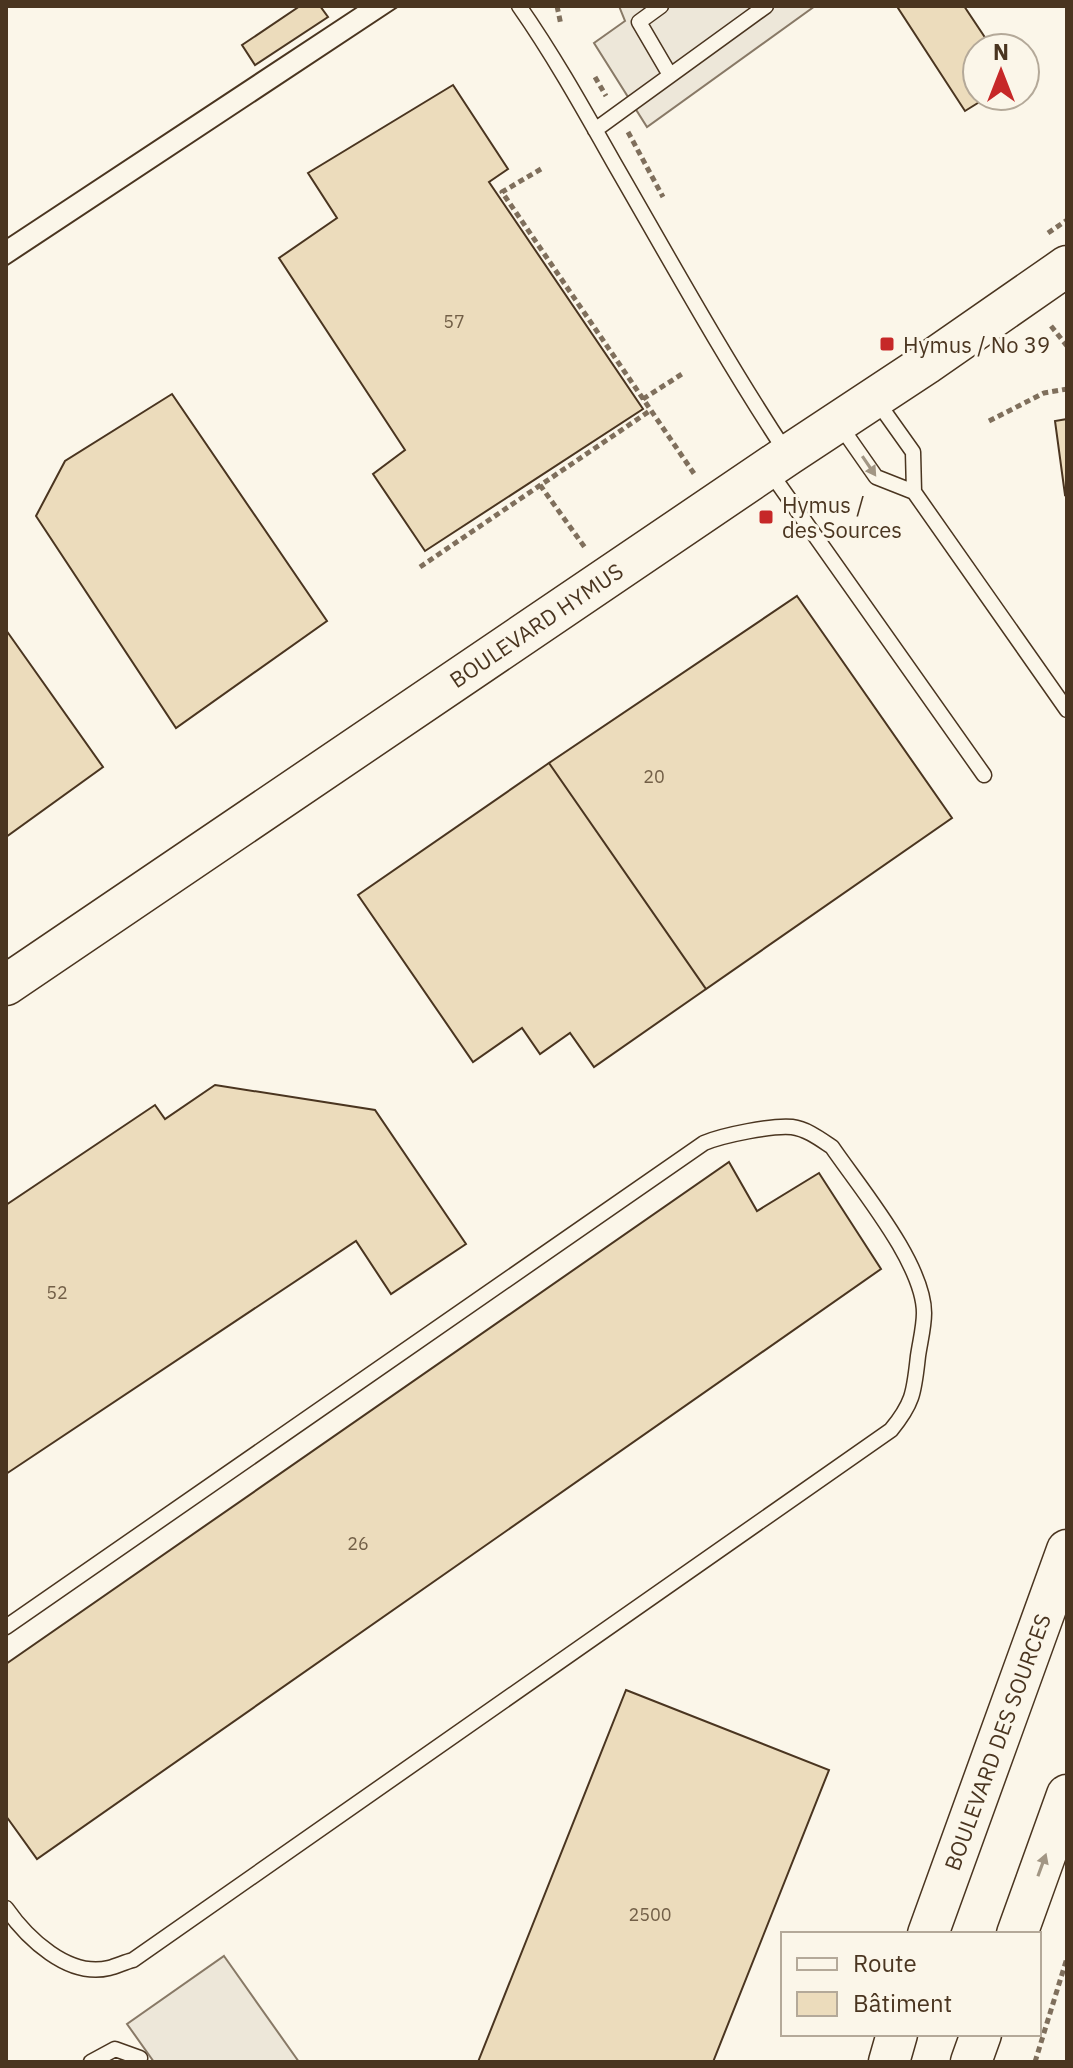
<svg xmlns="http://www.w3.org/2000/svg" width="1073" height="2068" font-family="'IBM Plex Sans',sans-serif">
	<rect width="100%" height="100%" fill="#fbf6e9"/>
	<path fill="#ede7d9" stroke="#887966" stroke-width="2" d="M619 6H815L647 127 594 43 625 21Z
		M224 1956 299 2062H154L127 2024Z"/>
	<path fill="#ecdcbc" stroke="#4a3520" stroke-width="2" d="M300 6H320L328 17 255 65 242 45Z
		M901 6H964L992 48H977V96H989L965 111 898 8Z
		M453 85 508 169 489 182 643 409 425 551 373 474 405 450 279 258 337 218 308 173Z
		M172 394 327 621 176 728 36 516 65 461Z
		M1067 419V494L1065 495 1055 421Z
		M797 596 952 818 706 989 549 763Z
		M6 630 103 767 6 837Z
		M549 763 706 989 594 1067 570 1033 540 1054 522 1028 473 1062 358 895Z
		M215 1085 375 1110 466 1244 391 1294 356 1241 6 1474V1205L155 1105 165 1119Z
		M729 1162 757 1211 819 1173 881 1269 37 1859 6 1816V1664Z
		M626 1690 829 1770 713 2062H478Z"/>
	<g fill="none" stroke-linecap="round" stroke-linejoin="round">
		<defs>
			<path id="lane" d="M519 6C554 56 584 110 614 163 670 260 724 358 786 452
				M661 6 639 22 670 75
				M595 130 766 6
				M876 400 913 452 914 492
				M839 424 876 477 914 492 1067 710
				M770 472 984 775
				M6 1627 704 1143C723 1135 773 1125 792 1127 807 1129 820 1139 832 1147 860 1188 924 1264 924 1313 924 1327 920 1342 918 1356 914 1391 914 1402 891 1430L133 1960C125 1962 117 1966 109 1968 68 1978 27 1938 6 1908
				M91 2062 115 2049 140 2058"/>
			<path id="secondary" d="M6 985 788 455 926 364 1067 266
				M928 1934 1067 1550
				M1017 1934 1067 1795
				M889 2062 897 2034
				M971 2062 981 2034"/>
		</defs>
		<use href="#lane" stroke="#4a3520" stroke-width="17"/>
		<use href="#secondary" stroke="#4a3520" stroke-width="43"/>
		<path stroke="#7f6f5c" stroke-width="5" stroke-dasharray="6 4" stroke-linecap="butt" d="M557 6 561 25
			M595 77 606 96
			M628 132 663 197
			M541 169 502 192 695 475
			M1048 233 1067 220
			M1051 326 1067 346
			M643 399 682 374
			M989 421 1044 393 1067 389
			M540 485 586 549
			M420 567 651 410
			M1035 2062 1067 1958"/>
		<use href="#lane" stroke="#fbf6e9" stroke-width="14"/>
		<use href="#secondary" stroke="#fbf6e9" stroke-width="40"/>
		<path stroke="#4a3520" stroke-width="2" d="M6 239 359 6
			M6 266 399 6"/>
	</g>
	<defs><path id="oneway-solid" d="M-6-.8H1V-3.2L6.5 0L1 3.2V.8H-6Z" transform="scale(2)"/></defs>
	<g fill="#a29684">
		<use href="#oneway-solid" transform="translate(869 466) rotate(56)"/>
		<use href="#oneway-solid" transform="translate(1042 1865) rotate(-70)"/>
	</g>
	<g fill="#c62828" stroke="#fbf6e9" stroke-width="3">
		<rect x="879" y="336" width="16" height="16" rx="4"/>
		<rect x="758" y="509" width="16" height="16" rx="4"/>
	</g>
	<g text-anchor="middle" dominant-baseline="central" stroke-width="6" stroke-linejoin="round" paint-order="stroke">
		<g font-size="18" fill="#725f47">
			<text x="454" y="321">57</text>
			<text x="654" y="776">20</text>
			<text x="57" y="1292">52</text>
			<text x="358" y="1543">26</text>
			<text x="650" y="1914">2500</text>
		</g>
		<g font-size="22" fill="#4a3520" stroke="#fbf6e9" text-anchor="start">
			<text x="903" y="344">Hymus / No 39</text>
			<text x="782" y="504">Hymus /<tspan x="782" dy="25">des Sources</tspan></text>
		</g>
		<g font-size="22" fill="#4a3520" stroke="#fbf6e9">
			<text transform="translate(536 625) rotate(-34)">BOULEVARD HYMUS</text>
			<text transform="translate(997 1742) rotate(-70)">BOULEVARD DES SOURCES</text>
		</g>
	</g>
	<rect width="1073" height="2068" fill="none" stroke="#4a3520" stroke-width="16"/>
	<rect x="781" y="1932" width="260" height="104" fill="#fbf6e9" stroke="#b4a999" stroke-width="2"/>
	<rect x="797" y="1958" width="40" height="12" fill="#fbf6e9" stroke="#b4a999" stroke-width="2"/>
	<text x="853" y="1972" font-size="24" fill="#4a3520">Route</text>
	<rect x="797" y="1992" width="40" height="24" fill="#ecdcbc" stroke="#b4a999" stroke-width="2"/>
	<text x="853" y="2012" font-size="24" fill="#4a3520">Bâtiment</text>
	<g transform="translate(1001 72)"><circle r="38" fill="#fbf6e9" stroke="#b4a999" stroke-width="2"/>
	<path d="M0-6L14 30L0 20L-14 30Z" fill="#c62828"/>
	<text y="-12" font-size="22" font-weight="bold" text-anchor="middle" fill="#4a3520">N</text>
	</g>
</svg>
